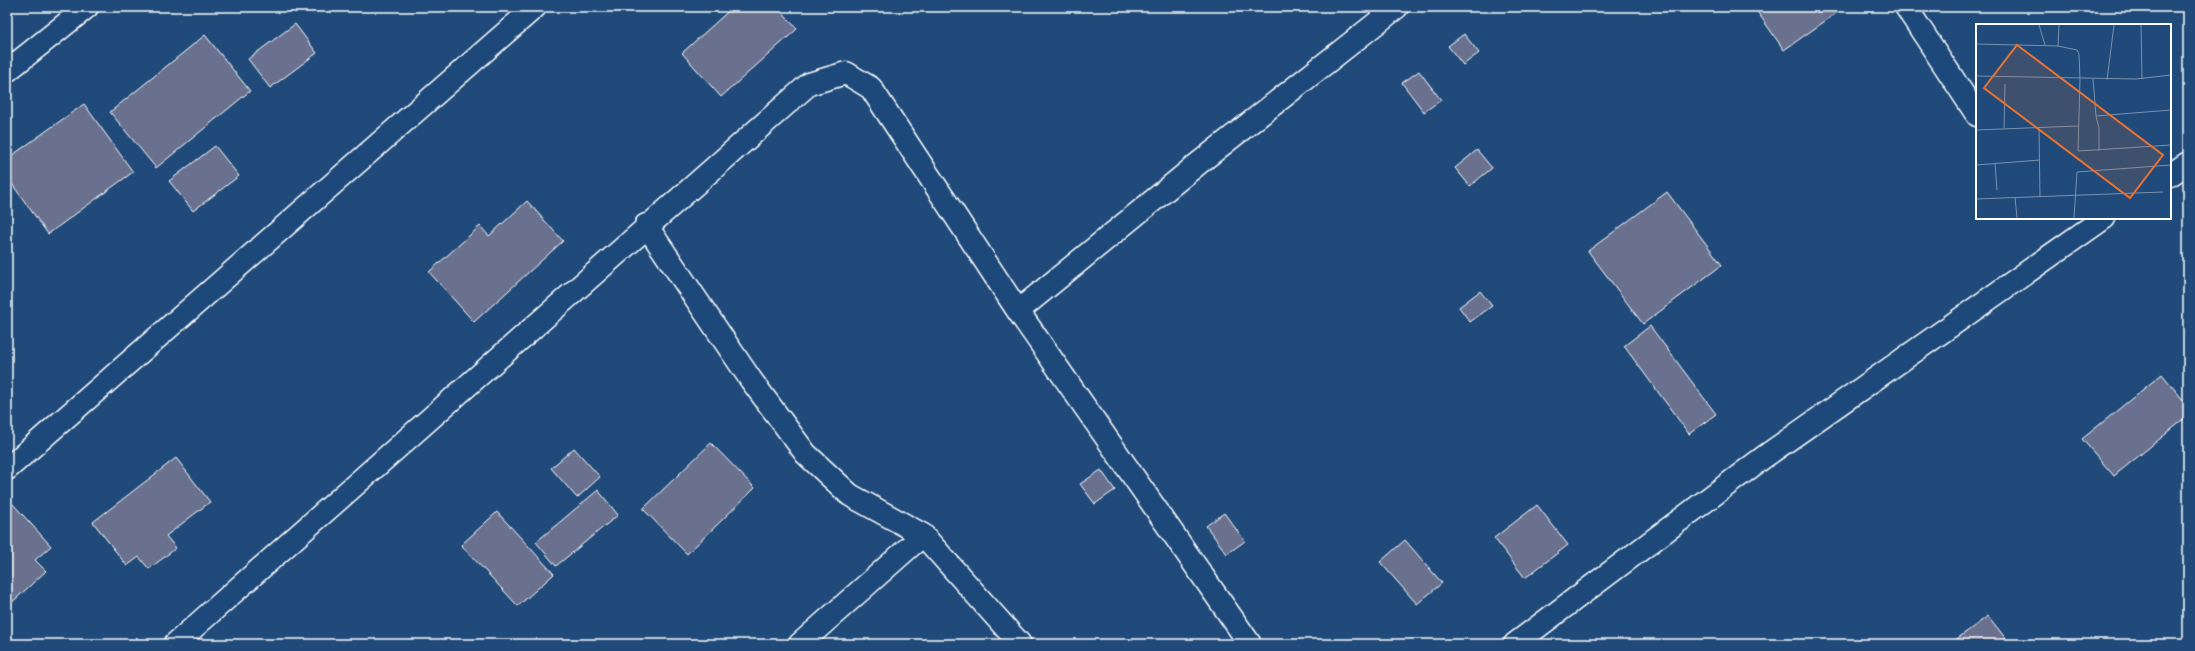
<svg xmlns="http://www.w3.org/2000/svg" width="2195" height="651" font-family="'Gochi Hand',sans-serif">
	<rect width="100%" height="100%" fill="#1f4a7a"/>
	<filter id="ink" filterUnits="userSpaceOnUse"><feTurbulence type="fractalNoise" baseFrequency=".025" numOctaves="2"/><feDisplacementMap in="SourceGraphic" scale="8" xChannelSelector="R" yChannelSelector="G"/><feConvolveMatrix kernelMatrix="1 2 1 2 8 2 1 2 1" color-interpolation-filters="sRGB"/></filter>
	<g filter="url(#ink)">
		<path fill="#6a718f" stroke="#fff" d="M733 7H777L797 29 721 97 682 53Z
			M1754 7H1845L1784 50Z
			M295 24 317 53 270 88 248 59Z
			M1464 34 1479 53 1463 65 1448 46Z
			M205 35 250 91 156 168 110 112Z
			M1419 71 1441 100 1424 112 1402 83Z
			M84 104 133 172 48 234 7 177V159Z
			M215 146 239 176 193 211 169 181Z
			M1477 150 1492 168 1470 186 1455 168Z
			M1667 192 1722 265 1643 324 1588 251Z
			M527 201 563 241 474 322 429 272 480 226 489 236Z
			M1480 291 1492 306 1470 322 1459 307Z
			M1650 326 1716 414 1689 434 1624 346Z
			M2162 374 2188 406V416L2114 476 2082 439Z
			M711 443 755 488 687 554 643 509Z
			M574 448 600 477 577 498 551 468Z
			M176 458 210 502 166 536 176 548 149 569 139 557 127 566 93 522Z
			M1101 470 1115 490 1095 504 1080 484Z
			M598 490 618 515 556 566 536 542Z
			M12 503 51 546 35 560 46 571 7 607V507Z
			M1537 505 1568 545 1525 578 1494 538Z
			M497 512 554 574 518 606 461 545Z
			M1224 513 1245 541 1227 554 1206 526Z
			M1405 540 1442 583 1417 604 1380 562Z
			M1988 616 2010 644H1950Z"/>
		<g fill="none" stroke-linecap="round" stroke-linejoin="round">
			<defs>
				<path id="minor" d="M1906 7 1977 115
					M7 71 87 7
					M2170 175 2188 163
					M646 225 751 380 806 454 850 495 923 535 1020 644
					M1018 311 1199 163 1397 7
					M7 469 535 7
					M175 644 809 84 846 73 871 88 1018 311 1250 644
					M800 644 923 535
					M1515 644 1764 457 2104 218"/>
			</defs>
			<use href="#minor" stroke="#fff" stroke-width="25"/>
			<use href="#minor" stroke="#1f4a7a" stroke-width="22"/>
		</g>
	</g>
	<g transform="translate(1976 24)">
		<rect width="195" height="195" fill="#1f4a7a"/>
		<path fill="none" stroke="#7992af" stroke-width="1" d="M63 1 69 21M165 1 166 55M0 20 82 22 101 26 103 30 104 55 102 127 195 121M82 22 83 1M0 52 160 55 195 51M117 55 120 92 123 104V127M131 56 138 1M120 92 195 86M28 104 29 60M63 104 64 173M0 106 102 102M19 139 21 166M0 141 64 136M39 173 41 194M0 175 187 168M98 194 101 148 195 141"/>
		<path fill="#eb7230" fill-opacity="0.15" stroke="#eb7230" stroke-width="2" d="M41 21 187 131 154 174 8 64Z"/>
		<rect width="195" height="195" fill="none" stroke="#fff" stroke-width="2"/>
	</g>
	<rect width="2195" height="651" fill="none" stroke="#1f4a7a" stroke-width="24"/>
	<rect x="12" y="12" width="2171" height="627" fill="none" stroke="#fff" stroke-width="1.5" filter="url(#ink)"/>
</svg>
